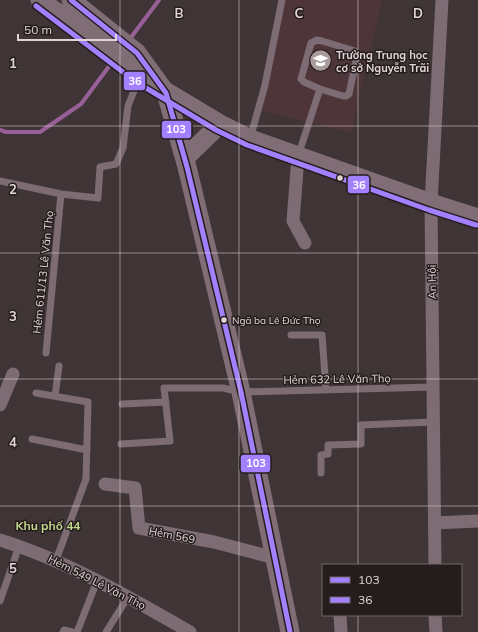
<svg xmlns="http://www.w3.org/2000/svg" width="478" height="632" font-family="Mulish,sans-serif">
	<rect width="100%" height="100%" fill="#403536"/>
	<path fill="#4d3539" d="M283 0H382L351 133 262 111Z"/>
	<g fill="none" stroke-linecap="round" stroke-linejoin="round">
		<path stroke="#985f98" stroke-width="4" d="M129 40 159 0
			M0 130 6 132H40L81 104 113 61"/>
		<path stroke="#7d6c73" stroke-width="7" d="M250 139 265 85 282 0
			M298 156 320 89 343 96H346L349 94 357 56 355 51 322 41 317 40 311 43 301 79 304 82 320 89
			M0 181 61 194 98 198 100 167 116 164 123 148 128 106 140 76
			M291 335H322L326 390
			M46 353 61 194
			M36 393 88 402 86 479 56 560
			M55 396 59 366
			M122 404 166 402
			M32 439 87 450
			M121 444 170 441 164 388H223L241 392 433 387
			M321 473V455L328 454V445L361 444V425L433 422
			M0 601 19 546
			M63 632 64 630 72 632
			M77 632 97 581
			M106 632 128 597"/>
		<path stroke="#7d6c73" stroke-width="13" d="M298 157 293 221 305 243
			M0 405 13 374
			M105 484 135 488 139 528 214 542 275 558
			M435 523 478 521
			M0 540C67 561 129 597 190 632
			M435 565 431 203 442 0
			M340 615 341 632
			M435 615 436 632"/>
		<path stroke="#816d76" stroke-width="19" d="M40 0 73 24 140 76 220 124 250 139 431 203 478 218
			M71 0 137 53 166 93 187 167 241 392 290 632
			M185 158 220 124"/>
		<defs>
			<path id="bus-1" d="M71 0 137 53 166 93 187 167 241 392 290 632"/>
			<path id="bus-2" d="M36 6 136 82 216 130 247 145 429 210 476 225"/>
		</defs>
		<use href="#bus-1" stroke="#251c1d" stroke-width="8"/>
		<use href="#bus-2" stroke="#251c1d" stroke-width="8"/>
		<use href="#bus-1" stroke="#a380ff" stroke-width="5"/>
		<use href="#bus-2" stroke="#a380ff" stroke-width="5"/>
	</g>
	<path fill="none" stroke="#e0d4d5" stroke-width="1" stroke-opacity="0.55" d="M120 0V632M239 0V632M358 0V565M0 126H478M0 253H478M0 379H478M0 506H478M358 615V632"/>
	<defs>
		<symbol id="school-disc" viewBox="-11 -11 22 22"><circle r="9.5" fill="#a89c9d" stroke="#251c1d"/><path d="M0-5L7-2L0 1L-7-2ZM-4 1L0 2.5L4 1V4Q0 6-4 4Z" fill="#fff"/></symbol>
	</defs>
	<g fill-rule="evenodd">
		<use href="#school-disc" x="308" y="48" width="25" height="25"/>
	</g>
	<g fill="#e0d4d5" stroke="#251c1d" stroke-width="1.5">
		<circle cx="340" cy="178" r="3.5"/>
		<circle cx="224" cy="320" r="3.5"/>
	</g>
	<g text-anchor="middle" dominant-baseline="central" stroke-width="3" stroke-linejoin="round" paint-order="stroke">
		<g font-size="10" fill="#e0d4d5" stroke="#251c1d" text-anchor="start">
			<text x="232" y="320">Ngã ba Lê Đức Thọ</text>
		</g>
		<g font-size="11" font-weight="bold" fill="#e0d4d5" stroke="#251c1d" text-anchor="start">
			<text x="336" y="55">Trường Trung học<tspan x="336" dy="13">cơ sở Nguyễn Trãi</tspan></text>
		</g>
		<g font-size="11" fill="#e0d4d5" stroke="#251c1d">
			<text transform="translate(43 272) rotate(-84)">Hẻm 611/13 Lê Văn Thọ</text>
			<text transform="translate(432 282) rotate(-91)">An Hội</text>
			<text transform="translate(337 379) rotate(-1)">Hẻm 632 Lê Văn Thọ</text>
			<text transform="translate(172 535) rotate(11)">Hẻm 569</text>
			<text transform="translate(97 582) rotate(27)">Hẻm 549 Lê Văn Thọ</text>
		</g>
		<g font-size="12" font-weight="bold" fill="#c0d78d" stroke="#251c1d">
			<text x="48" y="525">Khu phố 44</text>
		</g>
	</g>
	<g font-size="13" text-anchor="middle" font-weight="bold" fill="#e0d4d5" stroke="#251c1d" stroke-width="3" stroke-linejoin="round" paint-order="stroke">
		<text x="179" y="18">B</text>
		<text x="299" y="18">C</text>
		<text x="418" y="18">D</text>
		<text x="13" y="68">1</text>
		<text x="13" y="194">2</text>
		<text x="13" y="321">3</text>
		<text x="13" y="447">4</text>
		<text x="13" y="573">5</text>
	</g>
	<g stroke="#251c1d" stroke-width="1.5">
		<rect x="123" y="71" width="23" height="20" rx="4" fill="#a380ff"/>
		<rect x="161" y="120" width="31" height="19" rx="4" fill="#a380ff"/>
		<rect x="347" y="175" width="23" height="19" rx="4" fill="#a380ff"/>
		<rect x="240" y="454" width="31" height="19" rx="4" fill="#a380ff"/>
	</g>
	<g font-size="11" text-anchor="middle" font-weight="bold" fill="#fff">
		<text x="135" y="85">36</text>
		<text x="176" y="133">103</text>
		<text x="359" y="189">36</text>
		<text x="256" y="467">103</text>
	</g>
	<rect x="322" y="564" width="140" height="52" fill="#251c1d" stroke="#706667"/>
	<rect x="330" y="577" width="20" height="6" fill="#a380ff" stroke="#706667"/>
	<text x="358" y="584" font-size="12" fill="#e0d4d5">103</text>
	<rect x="330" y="597" width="20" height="6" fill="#a380ff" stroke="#706667"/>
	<text x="358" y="604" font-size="12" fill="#e0d4d5">36</text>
	<path d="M18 34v6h98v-6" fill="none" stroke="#e0d4d5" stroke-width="2"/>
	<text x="24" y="34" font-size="12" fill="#e0d4d5" stroke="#251c1d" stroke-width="3" paint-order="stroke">50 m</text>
</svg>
